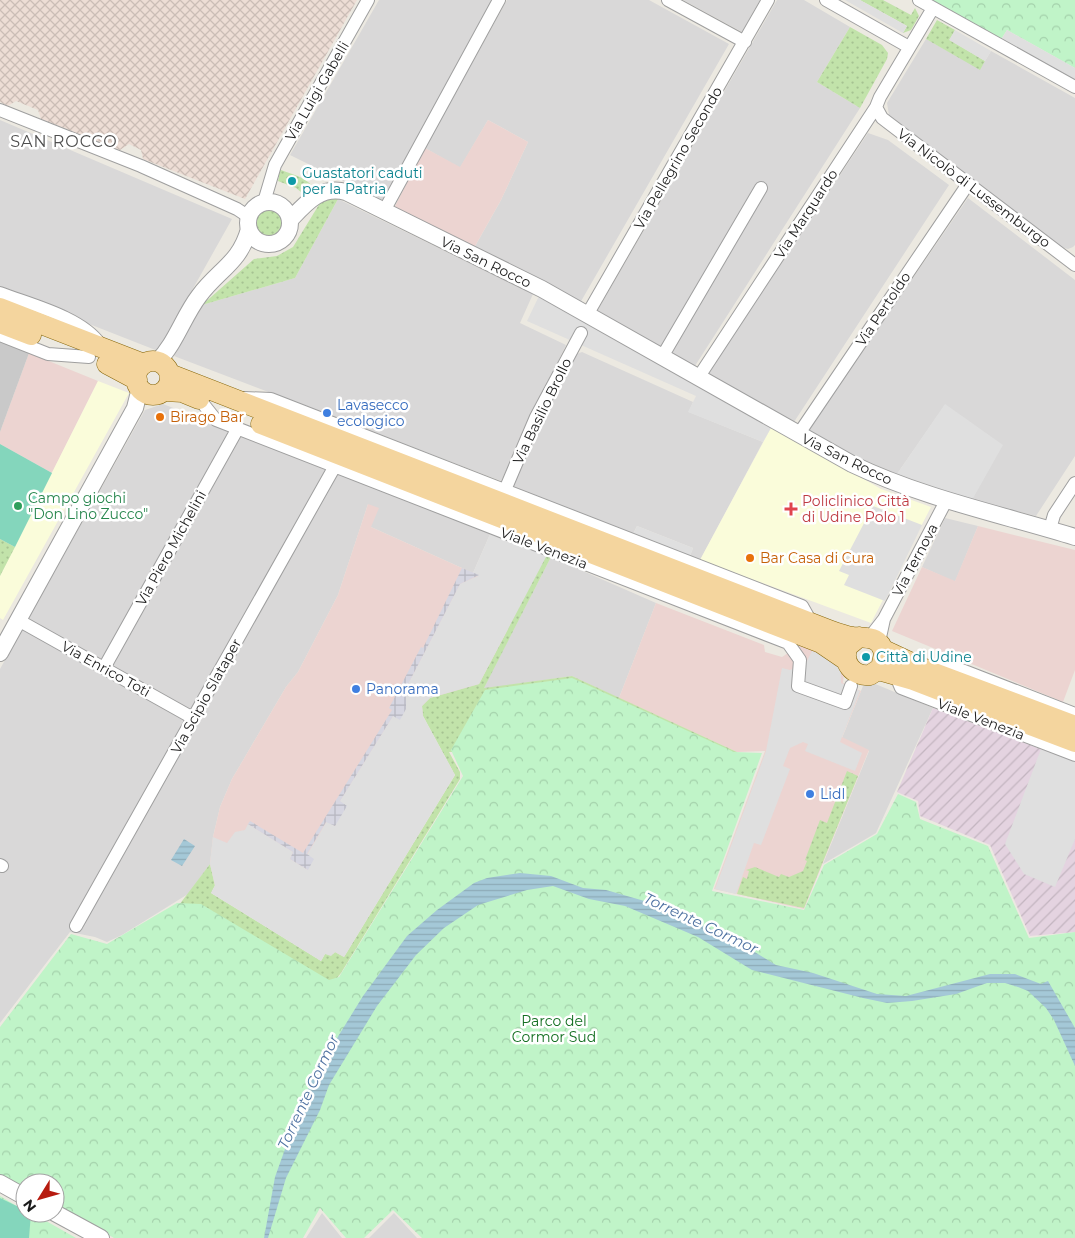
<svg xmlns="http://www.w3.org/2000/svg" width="1075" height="1238" font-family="Montserrat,sans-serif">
	<defs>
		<pattern id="industrial-furrows" width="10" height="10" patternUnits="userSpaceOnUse" patternTransform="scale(1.25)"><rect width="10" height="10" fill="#e4d3e0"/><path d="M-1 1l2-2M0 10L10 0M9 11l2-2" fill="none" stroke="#c3b5c0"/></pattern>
		<pattern id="military-cross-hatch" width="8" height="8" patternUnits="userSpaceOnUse" patternTransform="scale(1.25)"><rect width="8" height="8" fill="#edddd5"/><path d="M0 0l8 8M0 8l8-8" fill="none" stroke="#cbbdb6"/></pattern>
		<pattern id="grass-dots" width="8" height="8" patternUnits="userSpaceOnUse" patternTransform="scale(1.25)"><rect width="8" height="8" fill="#c2e3aa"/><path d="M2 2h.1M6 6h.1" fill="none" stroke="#a6c292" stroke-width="1.8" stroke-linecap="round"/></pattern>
		<pattern id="park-crowns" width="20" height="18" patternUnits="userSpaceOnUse" patternTransform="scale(1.25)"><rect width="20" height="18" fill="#c0f4c8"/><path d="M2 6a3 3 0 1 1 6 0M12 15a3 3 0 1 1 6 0" fill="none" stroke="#a4d1ab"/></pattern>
		<pattern id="plaza-grid" width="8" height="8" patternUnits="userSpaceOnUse" patternTransform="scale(1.25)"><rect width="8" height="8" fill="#d6d6e1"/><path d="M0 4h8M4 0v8" fill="none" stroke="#b7b7c0"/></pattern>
		<pattern id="water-rules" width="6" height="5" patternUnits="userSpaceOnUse" patternTransform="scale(1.25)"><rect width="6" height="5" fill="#a4c8d7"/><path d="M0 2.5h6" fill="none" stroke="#8dabb8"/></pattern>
	</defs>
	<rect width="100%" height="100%" fill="#ece9e1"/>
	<path fill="#d9d8d8" d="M379 0H493L383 201 290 155Z
		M507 0H649L729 44 580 303 474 248 501 200 528 142 488 120 460 168 425 148Z
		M683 0H760L742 32Z
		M777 0H804L850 27 817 82 860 108 693 369 596 313Z
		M926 39 980 69 991 51 1075 98V245L1073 247 1068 249 1058 246 889 115 887 103Z
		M0 120 232 219 158 351 0 289Z
		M868 133 888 140 949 185 792 425 707 375Z
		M968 198 1075 280V456L1036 516 972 500 945 405 897 474 853 456 807 432Z
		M338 199 533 294 520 323 566 345 501 481 174 356 202 305 295 278Z
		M582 352 693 402 689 412 763 442 700 560 690 556 693 548 637 526 633 534 509 485 525 446 574 355Z
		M163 404 491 532 473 573 371 527 368 504 338 595 298 672 286 687 232 779 220 807 213 837 210 864 188 894 122 935 107 942 95 937 70 932 0 1023V669L145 410Z
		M945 518 978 526 955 582 922 567Z
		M551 557 656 603 619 698 572 676 483 689Z
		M873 683 933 708 876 833 823 864 869 751 842 738 863 686Z
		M322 1213 342 1238H306Z
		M394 1213 417 1238H369Z"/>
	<path fill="#ecd4d1" d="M488 120 528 142 501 200 474 248 394 208 425 148 460 167Z
		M29 353 98 381 52 473 0 444V432Z
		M368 504 379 508 371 527 473 573 547 555 479 684 422 706 423 716 344 957 215 885 210 864 213 837 220 807 232 779 286 687 298 672 338 595Z
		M978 526 1075 550V670L1063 702 892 631 922 567 955 581Z
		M656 603 764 645 765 652 782 657 802 644 832 657 844 673 843 683 861 691 842 737 869 750 804 909 714 889 765 751 737 752 619 698Z"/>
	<path fill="url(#industrial-furrows)" d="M933 708 1075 762V932L1030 936 990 845 920 816 918 801 897 792Z"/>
	<path fill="#fafcda" d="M98 381 129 393 3 620 0 618V576Z
		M772 426 881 489 931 507 871 623 700 560Z"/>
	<path fill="#c9c9c9" d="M0 341 29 353 0 432Z"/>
	<path fill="url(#military-cross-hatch)" d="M0 0H357L245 199 143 159 141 150 129 144 120 150 41 119 38 110 16 101 8 106 0 102Z"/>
	<path fill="url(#grass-dots)" d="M860 0H883L911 15 915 8 919 16 911 30 903 33 907 26Z
		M937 20 955 30 950 40 985 61 980 70 926 39Z
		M850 27 882 45 888 53 887 59 860 108 817 82Z
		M272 165C286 175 303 173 315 189L306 196 296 188 278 181 279 177 265 174H269Z
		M334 198 338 199 295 278 202 305 254 259 277 256 293 247 320 203Z
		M251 223a18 18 0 1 1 36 0a18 18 0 1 1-36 0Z
		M0 539 15 547 0 576Z
		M538 551 551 557 484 688 572 676 737 752 698 841 554 753 449 752 460 772V779L341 973 319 1001 176 909 210 864 215 886 211 893 321 961 325 954H333L335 952 344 957 455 775 423 716 422 706 430 698 479 684 508 629Z
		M847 771 858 776 804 908 737 894 743 877 747 879 749 871 746 870 755 867 779 877 781 874 789 877 803 871 807 861 805 860 820 820 827 823Z"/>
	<path fill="url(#park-crowns)" d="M928 0H1075V68L1007 30 1000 41Z
		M572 678 734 752 762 753 712 891 804 910 824 865 877 834 898 794 916 802 920 819 988 846 1029 938 1075 932V1238H422L393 1210 364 1238H346L320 1208 303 1238H114L55 1205V1183H25V1189L0 1176V1027L71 934 107 944 177 903 201 904 329 980 339 977 463 776 451 750 485 690Z
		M0 1196 25 1211V1213H32L76 1238H0Z"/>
	<path fill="#84d6bc" d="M0 444 52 473 15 547 0 539Z
		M0 1198 25 1210V1213H31L29 1238H0Z"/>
	<path fill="#dfdfdf" d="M845 0H860L907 26 903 33Z
		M955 30 991 51 985 61 949 40Z
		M1007 30 1075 68V87L998 45Z
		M539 296 772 426 763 442 688 412 696 396 527 321Z
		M945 404 1003 445 972 500 897 474Z
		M873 506 922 525 885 601 844 585 849 575 839 571Z
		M637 526 693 548 690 556 633 534Z
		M491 532 547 555 479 684 430 698 422 706 423 716 455 775 344 957 335 952 331 956 325 954 321 961 211 893 215 885 210 864 213 837 227 843 235 832 245 830 248 824 293 852 290 859 308 870 307 855 327 821 335 826 340 801 393 716 406 709V688L460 584 478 576 473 573Z
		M812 651 831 658 841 669V683L860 691 840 742 862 753 855 771 805 751 808 744 803 742 790 748 783 766 790 769 761 845 754 843 736 894 715 889 766 751 782 668 790 670 806 663Z
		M1041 749 1075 762V839L1055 887 1024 874 1005 844Z"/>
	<path fill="url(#plaza-grid)" d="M462 568 479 575 460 584 406 688V709L400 720 393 716 340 801 347 806 335 826 326 822 307 854 314 859 308 870 290 859 293 852 248 824 250 821 303 853 392 710 389 708 421 647 423 648Z"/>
	<path fill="url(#water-rules)" d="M184 839 195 846 182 866 171 860Z
		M520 873 551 876 583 888 606 890 648 902 732 938 776 965 813 973 877 994 906 996 990 974H1015L1041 984 1048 981 1075 1028V1066L1054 1020 1046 1008 1028 991 1018 987 1005 983H987L956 994 912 1001 887 1003 863 998 752 970 698 937 625 906 589 899 553 886 527 890 478 905 444 928 416 955 377 1006 329 1085 320 1110 286 1178 268 1238H264L275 1177 289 1138 302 1114 310 1082 363 996 407 936 437 910 474 883 487 878Z"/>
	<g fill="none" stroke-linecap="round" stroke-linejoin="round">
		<defs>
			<path id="minor" d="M668 0 745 42
				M826 0 909 47
				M919 0 1075 87
				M876 107 882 118 1075 265
				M0 110 141 166 237 209 249 217
				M264 202 275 165 368 0
				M384 211 499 0
				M0 293C31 305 81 317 100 344
				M587 315 768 0
				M0 335 48 354 89 357
				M662 357 761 188
				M698 378 876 107 880 97 933 8
				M244 398 271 399 802 606 811 622
				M200 400 216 420 788 643 800 660 798 686 845 703 851 686
				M798 435 968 184
				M505 490 536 417 581 333
				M1050 529 1054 515 1075 483
				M884 619 946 501
				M18 620 193 718
				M870 637 884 619 879 642
				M104 668 238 428
				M929 671 949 665 1075 714
				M895 674 901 688 1075 755
				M0 865 2 866
				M76 926 335 466"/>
			<path id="tertiary" d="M248 223a21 21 0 1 1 42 0a21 21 0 1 1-42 0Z
				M290 220C306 203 321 185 346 192L542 289 852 464C923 498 1000 514 1075 537
				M157 362C176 343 183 317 199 296 218 270 240 263 249 229
				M0 653 135 408 140 388
				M0 1183 25 1197
				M55 1213 101 1238"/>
			<path id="primary" d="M0 308 144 364
				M0 323 31 335
				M136 378a17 17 0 1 1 34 0a17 17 0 1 1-34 0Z
				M107 364 137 380
				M170 374 829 630C837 633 845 636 853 637 868 638 881 636 884 654L881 668 870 675C853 677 841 662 848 646L859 637
				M165 391 182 392 199 399
				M261 424 821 643 846 660
				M884 650 929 671 1075 726
				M878 670 913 680 1075 742"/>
		</defs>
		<use href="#minor" stroke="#9f9f9f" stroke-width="14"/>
		<use href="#tertiary" stroke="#9f9f9f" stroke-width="18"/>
		<use href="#primary" stroke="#87670b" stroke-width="21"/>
		<use href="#minor" stroke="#fff" stroke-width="12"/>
		<use href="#tertiary" stroke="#fff" stroke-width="16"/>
		<use href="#primary" stroke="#f4d59e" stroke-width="20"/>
	</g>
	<g fill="#0f9aa8" stroke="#fff" stroke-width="2">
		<circle cx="292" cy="181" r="5"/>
		<circle cx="866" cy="657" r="5"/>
	</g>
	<g fill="#3f7fe0" stroke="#fff" stroke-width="2">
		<circle cx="327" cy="413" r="5"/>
		<circle cx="356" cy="689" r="5"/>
		<circle cx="810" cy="794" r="5"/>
	</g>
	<g fill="#e8710a" stroke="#fff" stroke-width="2">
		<circle cx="160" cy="417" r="5"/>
		<circle cx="750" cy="558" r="5"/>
	</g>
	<circle fill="#2e9e5b" stroke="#fff" stroke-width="2" cx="18" cy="506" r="5"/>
	<path fill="#e0444e" stroke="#fff" stroke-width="2" d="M788.5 501.5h5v5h5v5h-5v5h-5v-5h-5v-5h5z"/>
	<g text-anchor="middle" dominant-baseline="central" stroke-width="5" stroke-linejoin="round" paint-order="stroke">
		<g font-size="14" fill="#1b1b1b" stroke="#fff">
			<text transform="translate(317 91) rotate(-60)">Via Luigi Gabelli</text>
			<text transform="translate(678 158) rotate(-60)">Via Pellegrino Secondo</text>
			<text transform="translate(974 188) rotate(37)">Via Nicolò di Lussemburgo</text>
			<text transform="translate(806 214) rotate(-57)">Via Marquardo</text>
			<text transform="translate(486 262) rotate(26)">Via San Rocco</text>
			<text transform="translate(883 309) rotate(-56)">Via Pertoldo</text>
			<text transform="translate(542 411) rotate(-64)">Via Basilio Brollo</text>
			<text transform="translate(847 459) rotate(26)">Via San Rocco</text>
			<text transform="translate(171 548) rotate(-61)">Via Piero Michelini</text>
			<text transform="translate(544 548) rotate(21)">Viale Venezia</text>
			<text transform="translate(915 560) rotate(-62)">Via Ternova</text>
			<text transform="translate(106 669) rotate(29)">Via Enrico Toti</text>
			<text transform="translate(206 696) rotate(-61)">Via Scipio Slataper</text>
			<text transform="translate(981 719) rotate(21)">Viale Venezia</text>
		</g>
		<g font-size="14" fill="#0d838f" stroke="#fff" text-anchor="start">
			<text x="302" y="173">Guastatori caduti<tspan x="302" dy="16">per la Patria</tspan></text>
			<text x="876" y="657">Città di Udine</text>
		</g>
		<g font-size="14" fill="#366cbe" stroke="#fff" text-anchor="start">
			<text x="337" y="405">Lavasecco<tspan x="337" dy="16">ecologico</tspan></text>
			<text x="366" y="689">Panorama</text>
			<text x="820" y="794">Lidl</text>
		</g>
		<g font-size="14" fill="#c56008" stroke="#fff" text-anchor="start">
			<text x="170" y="417">Birago Bar</text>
			<text x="760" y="558">Bar Casa di Cura</text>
		</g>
		<g font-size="14" fill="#27864d" stroke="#fff" text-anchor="start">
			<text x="28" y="498">Campo giochi<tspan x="28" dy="16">"Don Lino Zucco"</tspan></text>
		</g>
		<g font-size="14" fill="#be3a42" stroke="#fff" text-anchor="start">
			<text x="802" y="501">Policlinico Città<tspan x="802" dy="16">di Udine Polo 1</tspan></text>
		</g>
		<g font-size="14" fill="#136f21" stroke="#fff">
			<text x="554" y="1021">Parco del<tspan x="554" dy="16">Cormor Sud</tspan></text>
		</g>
		<g font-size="15" font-style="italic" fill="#5073a2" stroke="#fff">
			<text transform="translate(701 923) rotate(25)">Torrente Cormor</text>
			<text transform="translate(308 1092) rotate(-65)">Torrente Cormor</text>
		</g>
		<g font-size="16" letter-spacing="1" fill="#4e4e4e" stroke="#fff">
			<text x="64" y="141">SAN ROCCO</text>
		</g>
	</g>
	<g transform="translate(40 1198) rotate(233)"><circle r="24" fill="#ffffff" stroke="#a4a4a4"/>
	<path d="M0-4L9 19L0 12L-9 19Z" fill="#b71b0f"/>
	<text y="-8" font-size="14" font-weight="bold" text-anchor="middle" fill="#1b1b1b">N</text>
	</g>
</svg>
